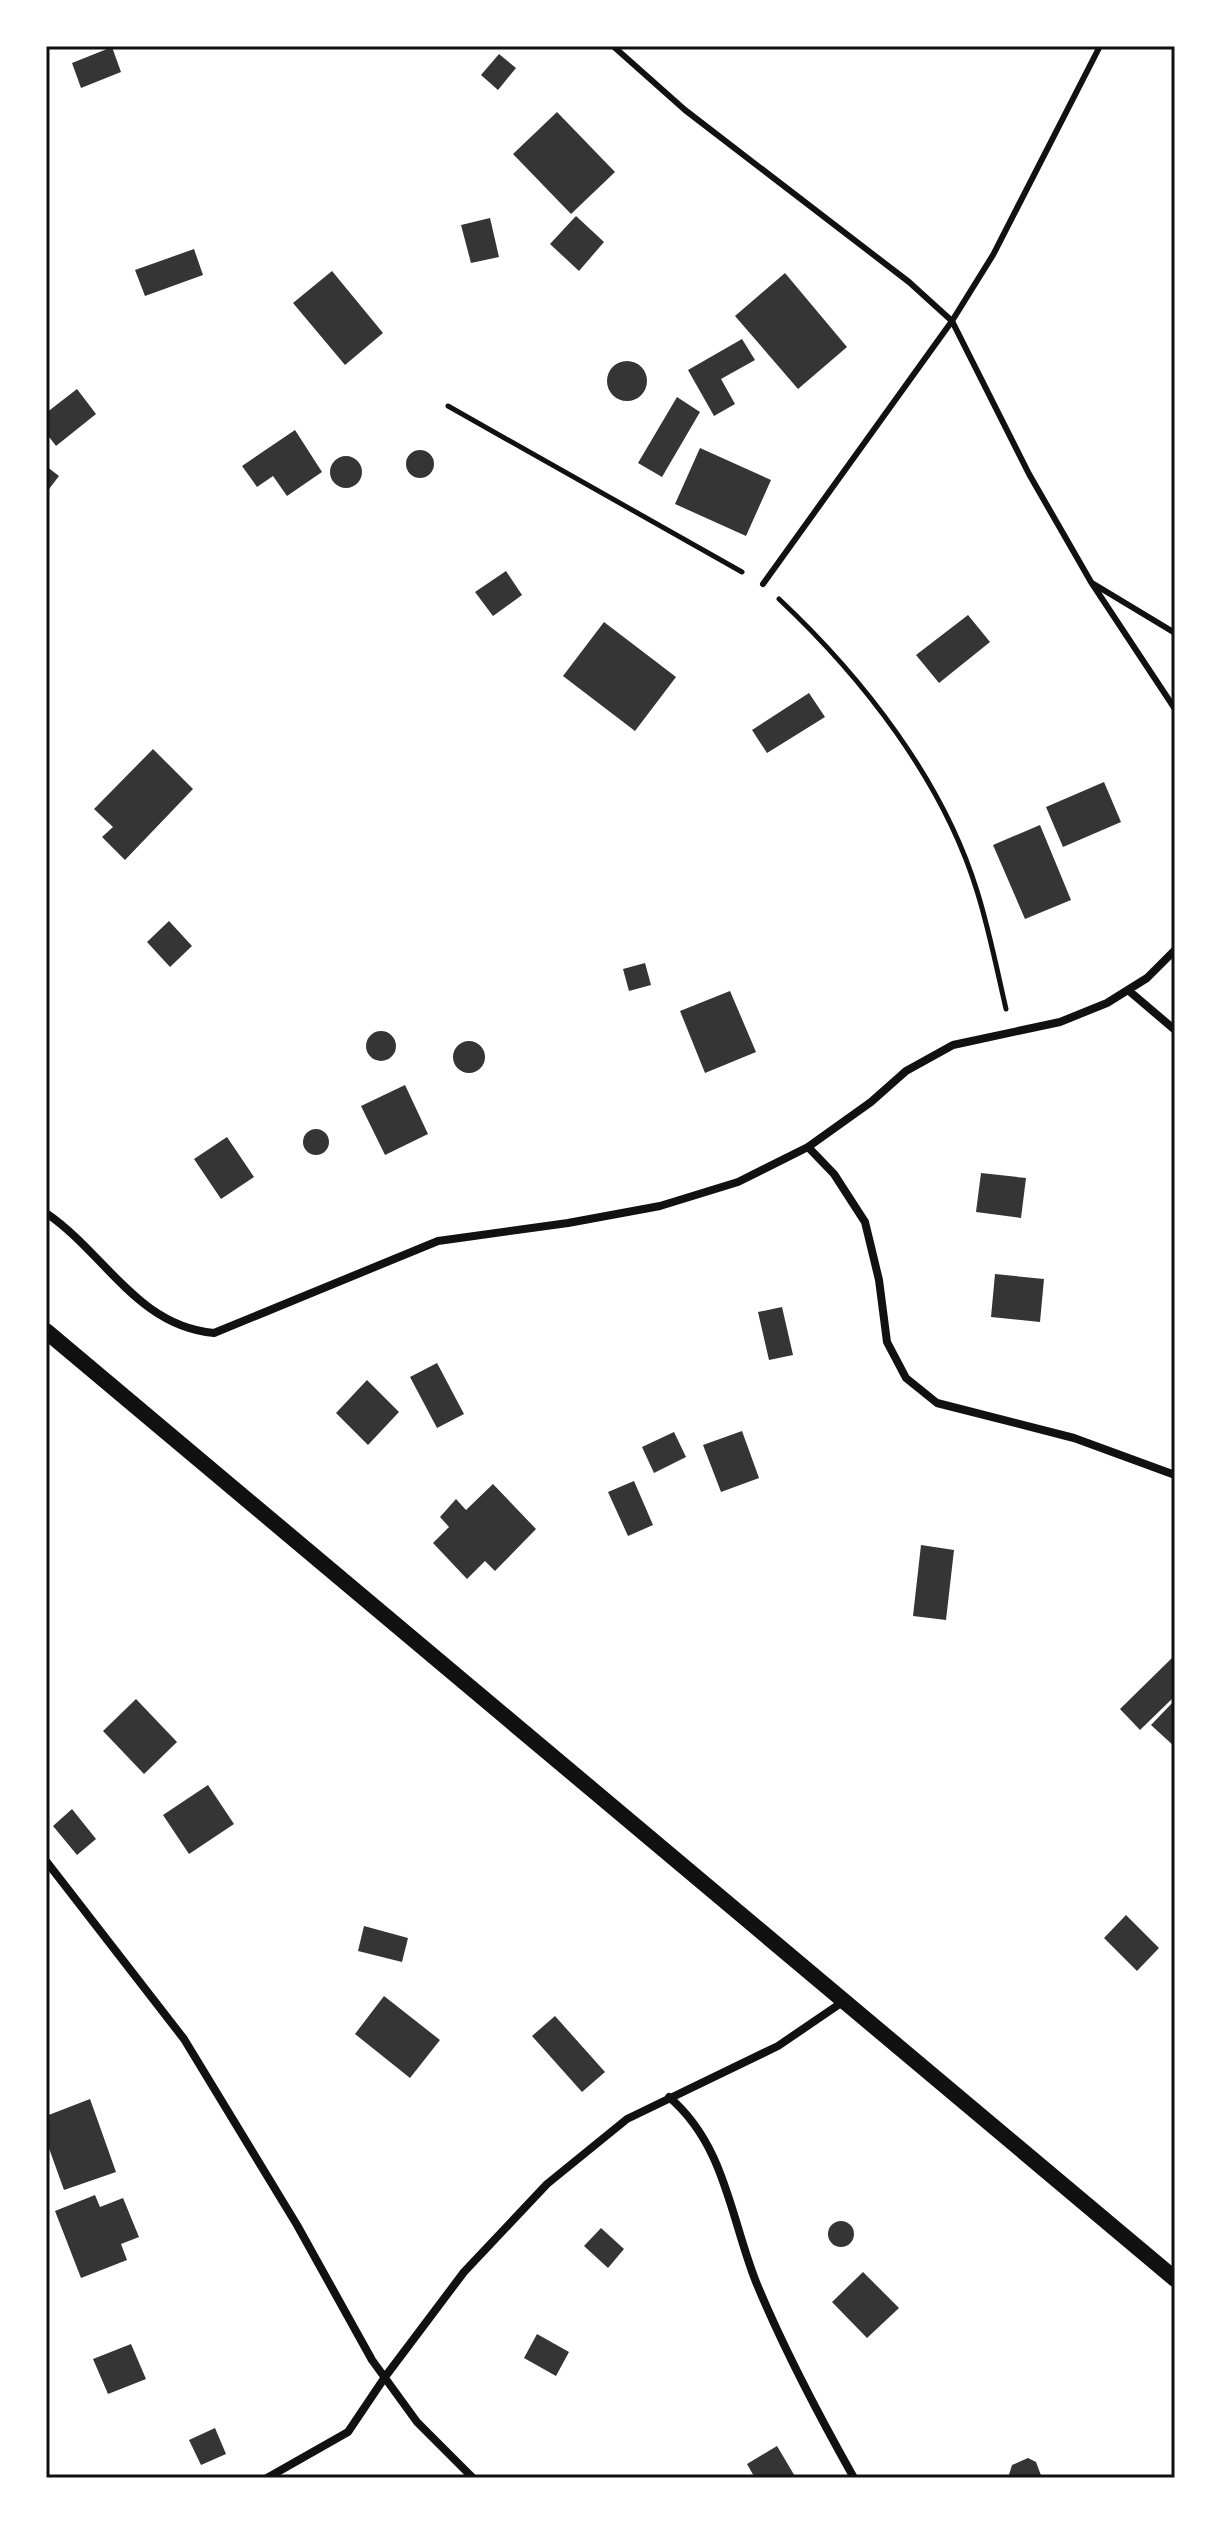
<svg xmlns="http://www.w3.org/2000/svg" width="1221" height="2524" font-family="Roboto,sans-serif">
	<rect width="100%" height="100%" fill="#fff"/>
	<path fill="#353535" d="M112 47 121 72 81 88 72 63Z
		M499 54 516 68 498 90 481 75Z
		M557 112 615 172 571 214 513 154Z
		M576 216 604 242 579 271 550 244Z
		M490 218 499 257 471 263 461 225Z
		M194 249 203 275 145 296 135 270Z
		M332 271 383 333 345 365 293 303Z
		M785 273 847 347 798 389 735 316Z
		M742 339 755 360 721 379 735 404 714 416 688 370Z
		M607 381a20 20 0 1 1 40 0a20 20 0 1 1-40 0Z
		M77 389 96 414 56 446 46 433V413Z
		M677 397 700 412 662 477 638 463Z
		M295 430 322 472 287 496 273 476 257 487 242 466Z
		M700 448 771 480 746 536 675 504Z
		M406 464a14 14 0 1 1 28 0a14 14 0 1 1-28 0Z
		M330 472a16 16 0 1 1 32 0a16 16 0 1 1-32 0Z
		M46 466 59 476 46 493Z
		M506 571 522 595 493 616 475 592Z
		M968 615 990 642 939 683 916 655Z
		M604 622 676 677 635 731 563 676Z
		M809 693 825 717 767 753 752 730Z
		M153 749 193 789 125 860 102 837 113 827 94 809Z
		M1104 782 1121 822 1063 847 1046 807Z
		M1040 825 1071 900 1025 919 993 845Z
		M169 921 192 946 170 967 147 942Z
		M645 963 651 985 629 991 623 969Z
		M730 991 756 1052 705 1073 680 1011Z
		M366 1046a15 15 0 1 1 30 0a15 15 0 1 1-30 0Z
		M453 1057a16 16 0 1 1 32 0a16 16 0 1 1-32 0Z
		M405 1085 428 1134 385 1155 361 1106Z
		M303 1142a13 13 0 1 1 26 0a13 13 0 1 1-26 0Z
		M227 1137 254 1177 221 1199 194 1159Z
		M981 1173 1026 1178 1021 1218 976 1212Z
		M995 1274 1044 1279 1040 1322 991 1317Z
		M782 1307 793 1355 769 1360 758 1312Z
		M437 1363 464 1414 437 1428 410 1377Z
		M367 1380 399 1412 368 1445 336 1413Z
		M742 1431 759 1478 721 1492 703 1445Z
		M674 1432 686 1457 654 1473 642 1447Z
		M634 1481 653 1525 628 1536 608 1492Z
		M493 1484 536 1529 495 1571 485 1561 467 1579 433 1543 449 1527 440 1517 456 1499 466 1510Z
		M921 1545 954 1550 946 1620 913 1616Z
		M1173 1657 1175 1696 1140 1730 1120 1709Z
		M136 1699 177 1742 144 1774 103 1731Z
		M1175 1700V1747L1151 1725Z
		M208 1785 234 1824 189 1854 163 1815Z
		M72 1809 96 1839 77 1855 53 1826Z
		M1126 1915 1159 1948 1137 1971 1104 1938Z
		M364 1926 408 1938 402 1962 358 1951Z
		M384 1996 440 2040 410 2078 355 2034Z
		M555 2016 605 2072 582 2092 532 2036Z
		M90 2099 116 2172 64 2190 46 2140V2116Z
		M95 2195 100 2207 123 2198 139 2237 121 2244 127 2260 81 2278 55 2211Z
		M828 2234a13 13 0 1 1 26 0a13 13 0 1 1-26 0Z
		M601 2228 624 2249 608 2268 584 2246Z
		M863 2272 899 2308 867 2338 832 2302Z
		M537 2334 569 2352 556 2376 524 2358Z
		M131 2344 146 2379 108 2394 93 2359Z
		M215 2428 226 2454 201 2465 189 2440Z
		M777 2446 796 2478H755L747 2464Z
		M1028 2458 1036 2462 1042 2478H1008L1012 2465Z"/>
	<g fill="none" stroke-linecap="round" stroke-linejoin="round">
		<path stroke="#111" stroke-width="5" d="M448 406 742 572
			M779 599C862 677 943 780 977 891 989 929 997 970 1006 1009"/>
		<path stroke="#111" stroke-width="6" d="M613 46 685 110 909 282 952 321 1029 474 1091 582 1175 709
			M1092 583 1175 633
			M763 584 952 321 993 255 1100 46"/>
		<path stroke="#111" stroke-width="8" d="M1128 990 1175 1030
			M808 1147 834 1174 865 1222 879 1280 887 1342 906 1378 937 1403 1074 1438 1175 1475
			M46 1213C105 1253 137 1326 214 1333L438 1241 568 1223 660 1206 738 1182 808 1147 871 1102 906 1071 953 1045 1060 1022 1107 1003 1147 978 1175 950
			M46 1861 184 2039 297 2225 372 2360 417 2422 473 2478
			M669 2097C725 2145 730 2216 756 2282 784 2350 818 2414 854 2478
			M267 2478 348 2432 385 2377 464 2272 547 2184 627 2119 778 2046 844 2001"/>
		<path stroke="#111" stroke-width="16" d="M46 1331 1175 2279"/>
	</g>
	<rect width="1221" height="2524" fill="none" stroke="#ffffff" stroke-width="96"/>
	<rect x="48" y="48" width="1125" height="2428" fill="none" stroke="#111" stroke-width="3"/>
</svg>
